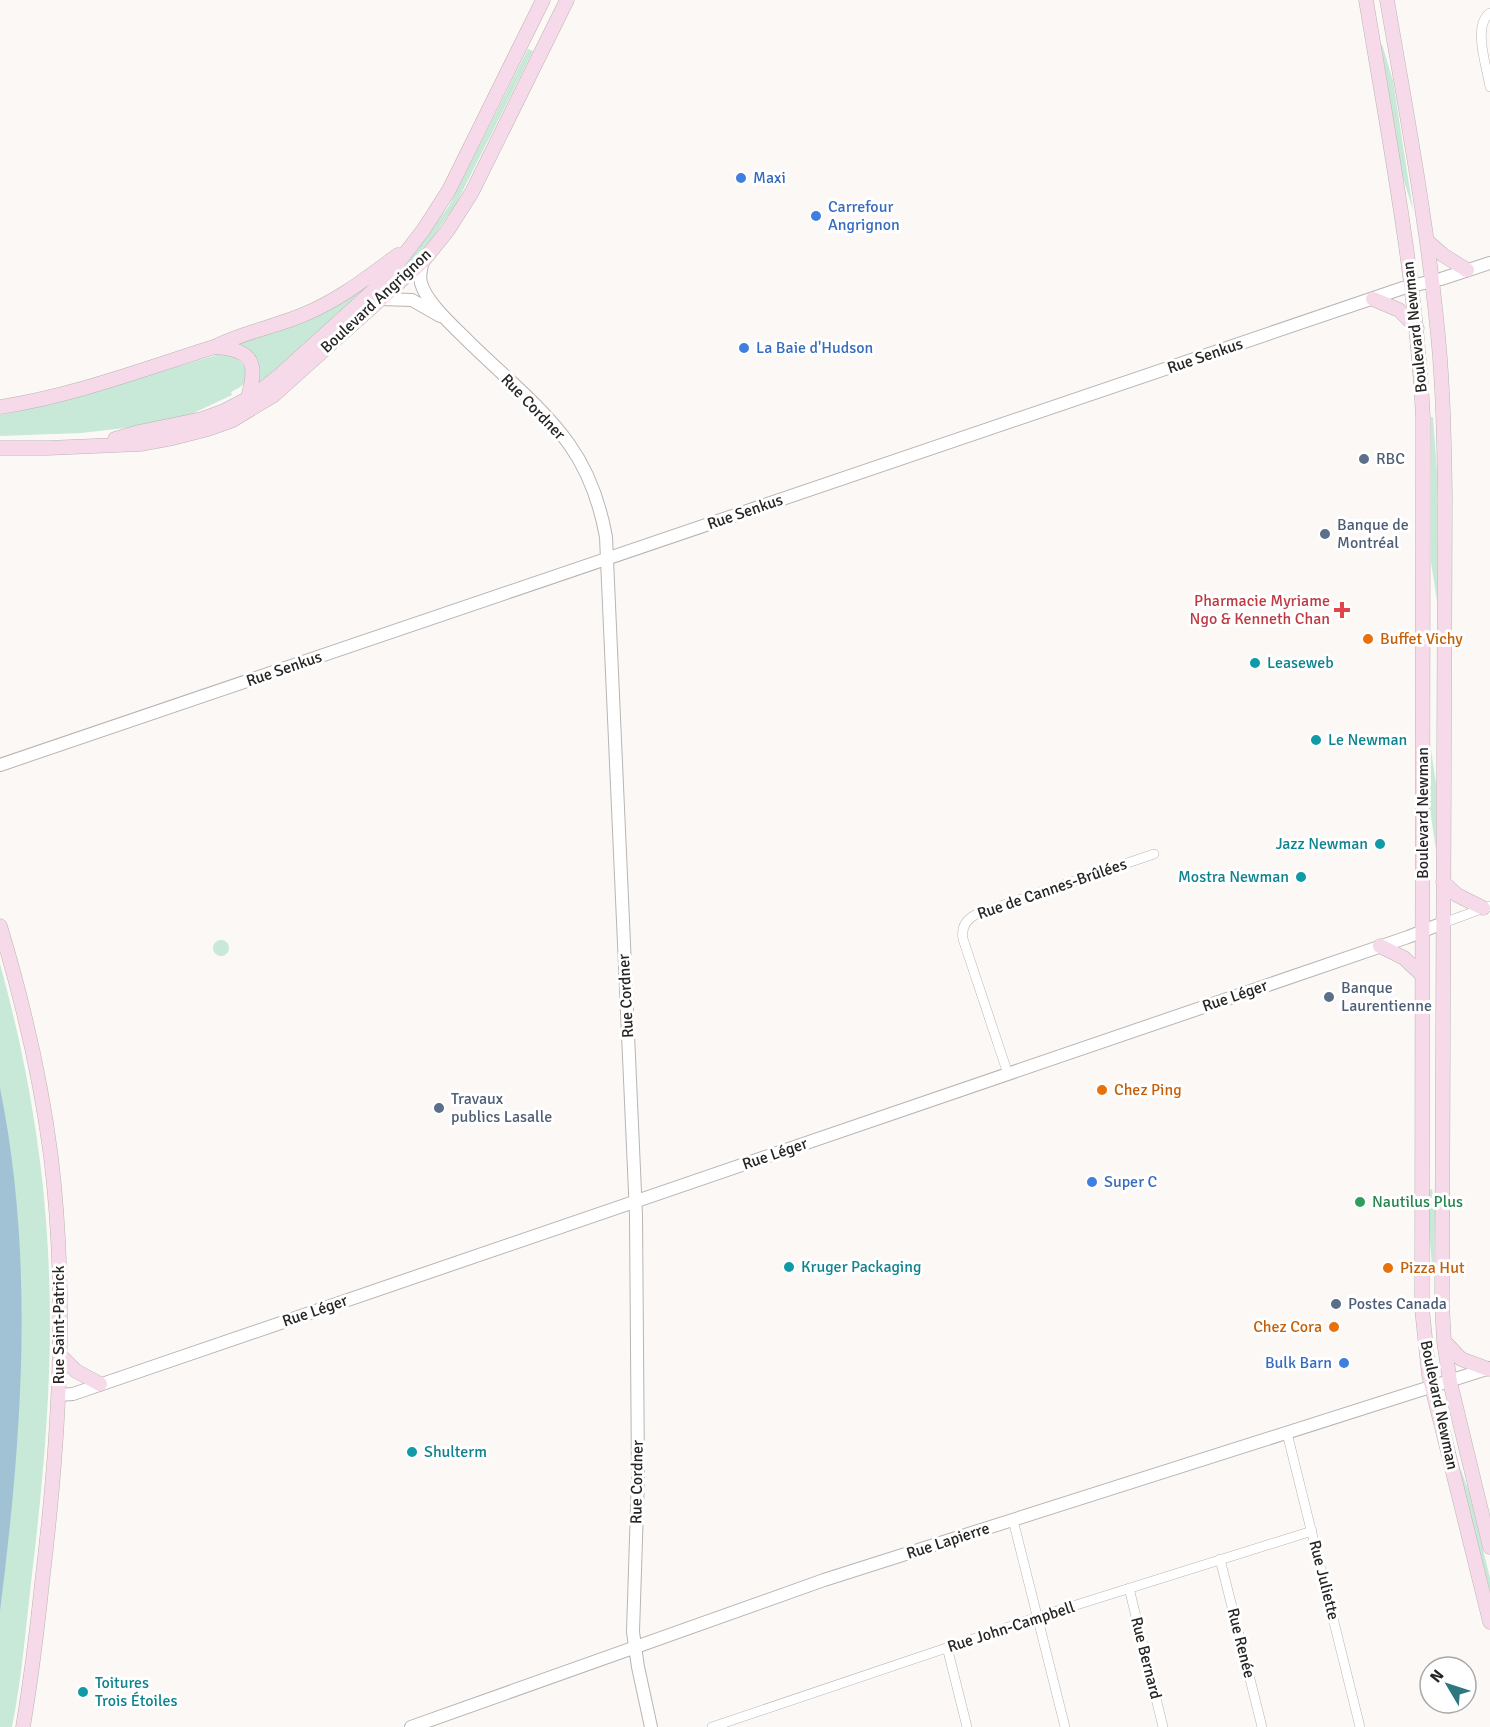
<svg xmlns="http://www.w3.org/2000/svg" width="1490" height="1727" font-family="Signika,sans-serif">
	<rect width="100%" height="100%" fill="#fbf8f6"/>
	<path fill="#c8e8d8" d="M1382 44 1393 81 1413 210 1402 174 1381 45Z
		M528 49 533 51 456 204 431 240 396 278 449 206Z
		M380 278 261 385 257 384 234 344Z
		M223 353C247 359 259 381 231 392L232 395 183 418 160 424 81 433 0 436V415L53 404Z
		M1431 417H1433L1437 473V601L1431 562Z
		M1430 743 1436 784V850L1430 809Z
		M213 948a8 8 0 1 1 16 0a8 8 0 1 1-16 0Z
		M0 964C26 1058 43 1154 48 1251 54 1359 45 1467 32 1574 26 1625 22 1676 12 1727H0Z
		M1432 1189 1435 1210 1434 1266H1432L1429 1231V1190Z
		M1455 1454 1469 1492 1490 1578V1591Z"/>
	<path fill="#a1c2d5" d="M0 1088C35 1261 22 1437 0 1611Z"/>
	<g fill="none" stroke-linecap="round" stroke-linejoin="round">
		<defs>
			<path id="minor" d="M1490 13C1472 26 1487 67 1490 87
				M1443 923 1490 906
				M1008 1074 963 939C961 927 966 919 977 914L1154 854
				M1287 1433 1360 1727
				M1013 1520 1065 1727
				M1220 1559 1262 1727
				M1129 1588 1163 1727
				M947 1647 967 1727
				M712 1727 1038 1617 1312 1531"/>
			<path id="tertiary" d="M423 261C421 268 419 276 421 283 426 302 453 326 467 340 501 374 541 405 569 444 589 472 600 504 606 537L636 1215 638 1477 633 1632 638 1667 651 1727
				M380 299 412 300 440 316
				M0 765 1403 288 1441 279 1490 263
				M59 1395 73 1394 1408 937 1443 923
				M411 1727 824 1580 1490 1368"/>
			<path id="secondary" d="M1366 0C1389 139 1416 277 1423 418L1422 1309 1429 1375 1490 1622
				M1387 0C1405 105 1425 211 1436 316 1443 376 1444 435 1445 495L1442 1304 1444 1341 1450 1382 1490 1547
				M1427 241 1443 255 1467 270
				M1373 299 1399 310 1417 328
				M216 347C255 350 258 365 247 400
				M0 407C73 396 144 369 214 347 243 332 275 327 305 314 339 300 368 277 398 255
				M115 439 139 432 202 419 224 411 255 395 280 375 385 280 424 229 449 190 543 0
				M0 448H48L140 444 173 438 208 429 231 421 274 395 423 261 448 230 472 192 567 0
				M1443 882 1457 895 1483 908
				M0 926C23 1002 41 1079 51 1157 68 1298 59 1442 42 1583 37 1631 31 1679 23 1727
				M1380 946 1404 958 1422 975
				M1444 1341 1461 1359 1488 1369
				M59 1354 76 1371 100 1384"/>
		</defs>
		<use href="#minor" stroke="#b8b5b3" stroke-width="10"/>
		<use href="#tertiary" stroke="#b8b5b3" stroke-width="14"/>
		<use href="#secondary" stroke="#b8b5b3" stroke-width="15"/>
		<use href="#minor" stroke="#fff" stroke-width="9"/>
		<use href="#tertiary" stroke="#fff" stroke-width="12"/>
		<use href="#secondary" stroke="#f7dae9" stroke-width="14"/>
	</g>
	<g fill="#3f7fe0" stroke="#fff" stroke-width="2">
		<circle cx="741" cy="178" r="6"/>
		<circle cx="816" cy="216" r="6"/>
		<circle cx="744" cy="348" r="6"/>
		<circle cx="1092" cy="1182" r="6"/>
		<circle cx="1344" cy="1363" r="6"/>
	</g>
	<g fill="#5c6f8a" stroke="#fff" stroke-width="2">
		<circle cx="1364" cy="459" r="6"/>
		<circle cx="1325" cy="534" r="6"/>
		<circle cx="1329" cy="997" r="6"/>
		<circle cx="439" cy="1108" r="6"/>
		<circle cx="1336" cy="1304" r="6"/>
	</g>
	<path fill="#e0444e" stroke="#fff" stroke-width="2" d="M1339 601h6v6h6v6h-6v6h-6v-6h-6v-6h6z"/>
	<g fill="#e8710a" stroke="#fff" stroke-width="2">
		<circle cx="1368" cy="639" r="6"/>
		<circle cx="1102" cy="1090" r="6"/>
		<circle cx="1388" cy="1268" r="6"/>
		<circle cx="1334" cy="1327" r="6"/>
	</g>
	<g fill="#0f9aa8" stroke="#fff" stroke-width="2">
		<circle cx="1255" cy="663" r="6"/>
		<circle cx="1316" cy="740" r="6"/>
		<circle cx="1380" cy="844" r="6"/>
		<circle cx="1301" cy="877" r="6"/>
		<circle cx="789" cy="1267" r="6"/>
		<circle cx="412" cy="1452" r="6"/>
		<circle cx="83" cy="1692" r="6"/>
	</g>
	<circle fill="#2e9e5b" stroke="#fff" stroke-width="2" cx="1360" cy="1202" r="6"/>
	<g text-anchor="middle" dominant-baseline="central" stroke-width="6" stroke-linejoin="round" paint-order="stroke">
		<g font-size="16" fill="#366cbe" stroke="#fff" text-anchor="start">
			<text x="753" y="178">Maxi</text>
			<text x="828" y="207">Carrefour<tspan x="828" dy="18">Angrignon</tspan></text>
			<text x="756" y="348">La Baie d'Hudson</text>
			<text x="1104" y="1182">Super C</text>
			<text x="1332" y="1363" text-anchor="end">Bulk Barn</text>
		</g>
		<g font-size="16" fill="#272625" stroke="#fff">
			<text transform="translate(376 301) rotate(-43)">Boulevard Angrignon</text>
			<text transform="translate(1415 327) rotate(-96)">Boulevard Newman</text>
			<text transform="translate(1205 356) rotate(-19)">Rue Senkus</text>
			<text transform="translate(533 407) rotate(46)">Rue Cordner</text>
			<text transform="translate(745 512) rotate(-19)">Rue Senkus</text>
			<text transform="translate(284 669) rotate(-19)">Rue Senkus</text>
			<text transform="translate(1423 813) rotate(-90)">Boulevard Newman</text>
			<text transform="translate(1052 889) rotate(-19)">Rue de Cannes-Brûlées</text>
			<text transform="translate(626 996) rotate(-93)">Rue Cordner</text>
			<text transform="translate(1235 996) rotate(-19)">Rue Léger</text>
			<text transform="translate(775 1154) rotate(-19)">Rue Léger</text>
			<text transform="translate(315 1311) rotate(-19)">Rue Léger</text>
			<text transform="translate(59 1325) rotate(-90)">Rue Saint-Patrick</text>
			<text transform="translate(1439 1405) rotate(78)">Boulevard Newman</text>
			<text transform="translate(637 1482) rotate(-89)">Rue Cordner</text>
			<text transform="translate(948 1541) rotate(-18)">Rue Lapierre</text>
			<text transform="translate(1324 1580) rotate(76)">Rue Juliette</text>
			<text transform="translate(1011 1627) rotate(-18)">Rue John-Campbell</text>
			<text transform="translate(1241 1643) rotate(76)">Rue Renée</text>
			<text transform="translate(1146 1658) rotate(76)">Rue Bernard</text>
		</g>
		<g font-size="16" fill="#4e5e75" stroke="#fff" text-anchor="start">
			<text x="1376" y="459">RBC</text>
			<text x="1337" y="525">Banque de<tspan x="1337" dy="18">Montréal</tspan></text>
			<text x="1341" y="988">Banque<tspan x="1341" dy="18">Laurentienne</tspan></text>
			<text x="451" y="1099">Travaux<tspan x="451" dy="18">publics Lasalle</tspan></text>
			<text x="1348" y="1304">Postes Canada</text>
		</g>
		<g font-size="16" fill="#be3a42" stroke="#fff" text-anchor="end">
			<text x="1330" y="601">Pharmacie Myriame<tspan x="1330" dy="18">Ngo &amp; Kenneth Chan</tspan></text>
		</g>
		<g font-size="16" fill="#c56008" stroke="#fff" text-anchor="start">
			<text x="1380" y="639">Buffet Vichy</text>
			<text x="1114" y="1090">Chez Ping</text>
			<text x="1400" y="1268">Pizza Hut</text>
			<text x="1322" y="1327" text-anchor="end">Chez Cora</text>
		</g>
		<g font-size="16" fill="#0d838f" stroke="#fff" text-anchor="start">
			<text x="1267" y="663">Leaseweb</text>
			<text x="1328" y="740">Le Newman</text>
			<text x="1368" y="844" text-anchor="end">Jazz Newman</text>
			<text x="1289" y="877" text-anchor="end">Mostra Newman</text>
			<text x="801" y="1267">Kruger Packaging</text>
			<text x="424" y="1452">Shulterm</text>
			<text x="95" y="1683">Toitures<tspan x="95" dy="18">Trois Étoiles</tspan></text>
		</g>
		<g font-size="16" fill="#27864d" stroke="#fff" text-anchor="start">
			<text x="1372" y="1202">Nautilus Plus</text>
		</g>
	</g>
	<g transform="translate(1448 1685) rotate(309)"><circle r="28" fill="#ffffff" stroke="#a9a8a8" stroke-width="1.5"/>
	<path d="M0-4.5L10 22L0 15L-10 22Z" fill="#2e7780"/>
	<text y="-9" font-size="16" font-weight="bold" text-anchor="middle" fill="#272625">N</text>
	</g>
</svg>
